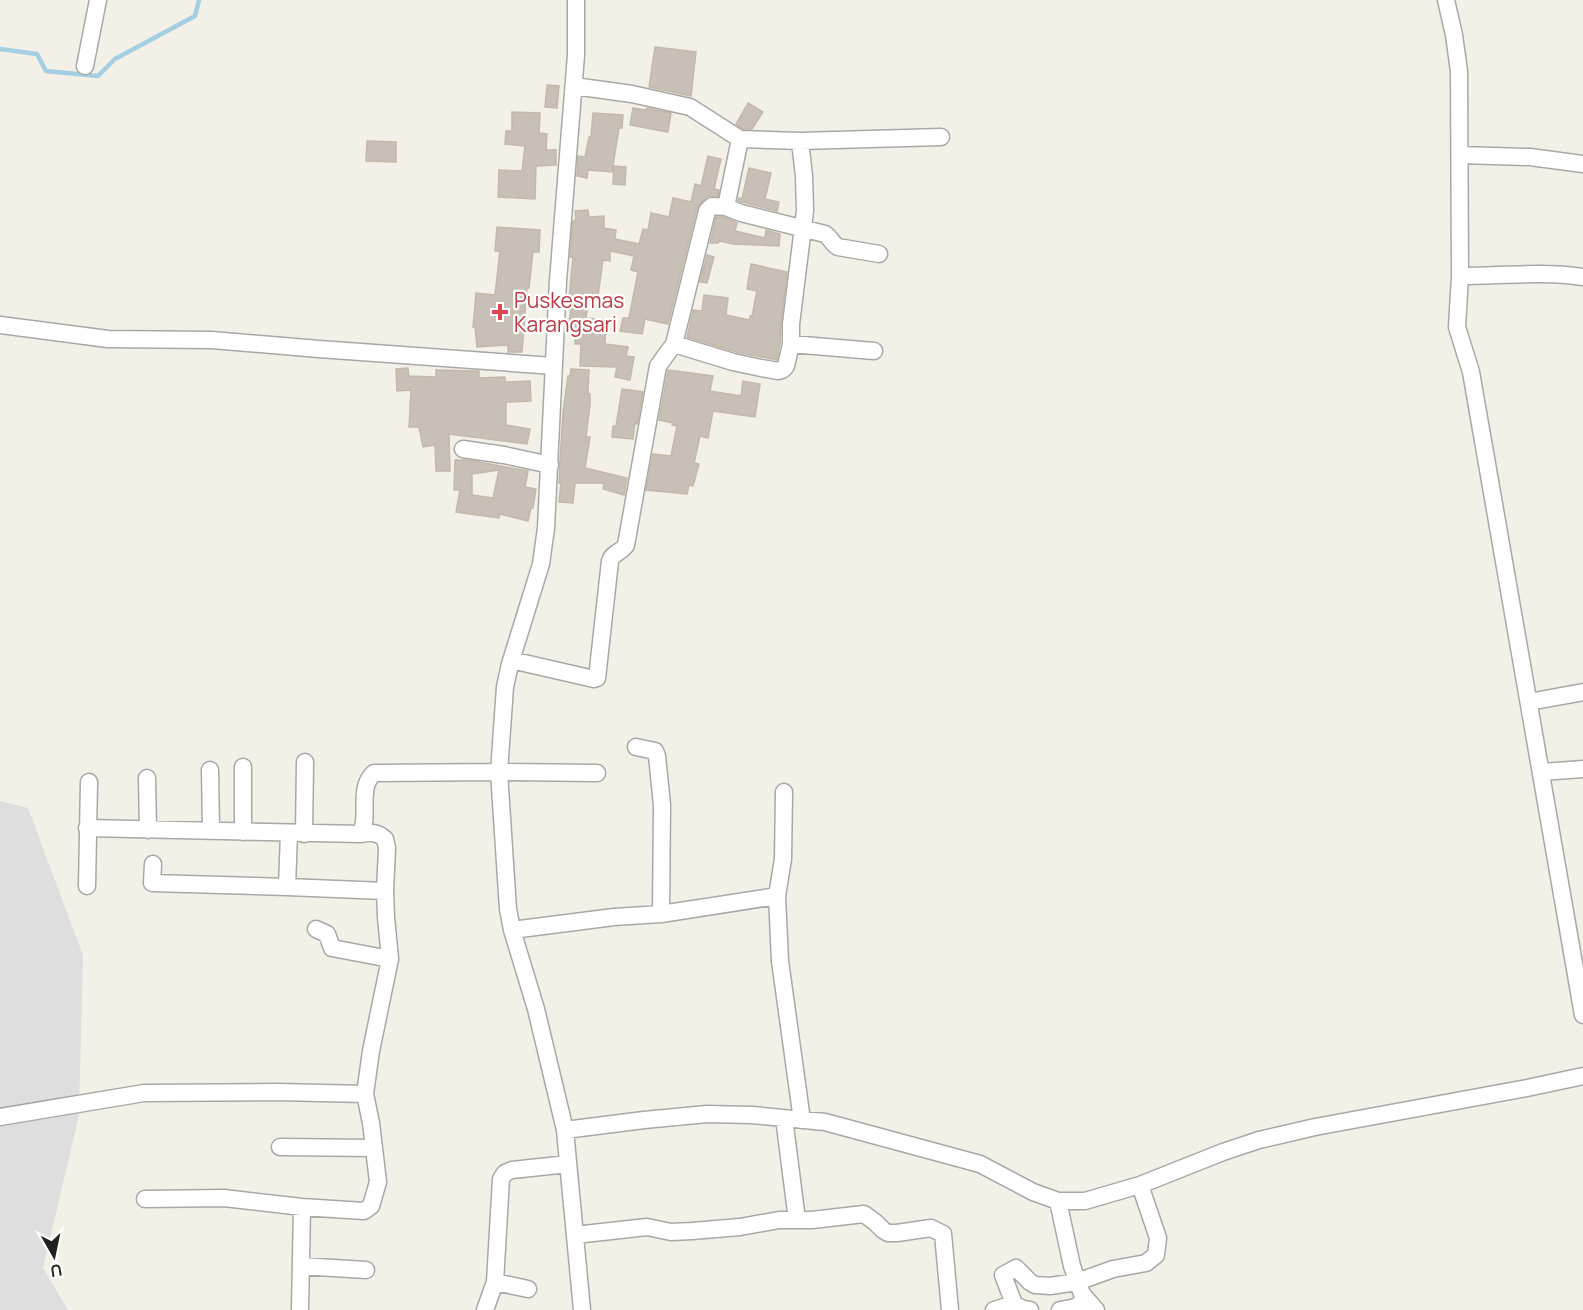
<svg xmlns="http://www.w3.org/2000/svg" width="1583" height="1310" font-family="Manrope,sans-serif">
	<rect width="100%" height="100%" fill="#f2f0e7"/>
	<path fill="#dfdede" d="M0 801 28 808 83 955 79 1115 43 1268 68 1310H0Z"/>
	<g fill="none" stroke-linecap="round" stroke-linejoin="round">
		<path stroke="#a5cee3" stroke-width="4.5" d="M0 49 37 54 46 71 98 76 115 59 195 16 199 0"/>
	</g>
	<path fill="#c8bfb6" stroke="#c5b8a8" stroke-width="1.5" fill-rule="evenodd" d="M655 47 696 52 691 96 649 87Z
		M547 85 559 86 557 108 545 107Z
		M748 103 763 112 752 129H743L736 124Z
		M633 108 646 110 647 108 671 113 668 132 630 125Z
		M512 112 540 113 539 133 547 134 546 150H556V165L536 166 535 199 498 197 499 170 522 171 525 146 505 144 506 131H512Z
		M593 113 623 115 622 128H619L612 172 588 170 587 178 577 176 578 156 585 157 589 137H591Z
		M367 141 396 142V162L366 161Z
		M708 156 721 159 714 189 719 190 718 196H708L700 204 697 208 668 324 645 319 642 334 620 331 623 318H629L638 272 631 270 634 256 610 251V261L603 260 598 296 589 295 586 318 606 320 605 344 628 347 626 356 634 357 630 380 615 377 617 367 580 366 581 344H575V330L568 329 571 309H568L573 257H570L573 221 576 220 575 211 588 210 589 217 604 216V228L616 230 615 239 639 244 643 229 648 230 651 213 669 217 673 198 691 202 695 184 701 186Z
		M614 166 626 167 625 185 613 184Z
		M749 168 771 173 765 199 779 202 777 211 738 201 739 198 742 199Z
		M716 217H724L737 223 735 231 765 238 766 230 780 234 779 246 733 244 719 241 718 243H710Z
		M497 227 540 230 539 252H533L529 288H527L522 352H508V345L477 347 475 327H473L476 293 495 295 500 251H495Z
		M707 255 714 257 707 283 700 282Z
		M751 264 787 272 781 323 780 343 777 360 736 352 687 337 693 310 702 311 704 295 728 298 726 315 750 320V316H752L757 291 747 289Z
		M408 368 409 376 436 377V370L473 371H479V378L505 377V382L530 381 531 401 506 402V425L530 429 527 444 449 434 450 471H436L435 445 423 447 419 427H409L411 390 397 391 396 369Z
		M571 369 589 370 588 393 590 394V405L586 437H590L585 468 627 478 624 495 603 489 604 483H575L573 503 559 502 561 483H559L560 461 563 412 568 376H570Z
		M668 370 713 376 710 391 741 396 743 381 760 384 755 417 713 411 708 438 700 436 694 463 699 464 693 486 689 485 687 494 646 490 653 454 671 456 677 426 672 425 673 423 659 420Z
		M622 389 643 392 637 424 635 423 633 439 612 437 613 426H616Z
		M455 460H468L528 471 525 487 536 489 533 508H531L528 521 500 514 499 518 456 512 460 490H454ZM499 470 493 498 472 495V474Z"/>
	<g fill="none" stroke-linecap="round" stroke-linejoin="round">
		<defs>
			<path id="street" d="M576 0V55L558 281 546 528 541 564 510 664 505 687 499 772 508 909 512 930 536 1009 565 1130 582 1310
				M1446 0 1454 35 1459 71 1460 276 1457 327 1471 372 1583 1015
				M85 66 98 0
				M574 86 632 94 690 107 740 139 800 141 941 137
				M1460 155 1530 157 1583 164
				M726 207 741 213 825 234C831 238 832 244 838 247L879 254
				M1460 276C1500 276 1543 271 1583 277
				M0 325 108 339 212 340 319 349 554 366
				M674 344 733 362 761 368 778 371 782 370 786 366 791 344V324L805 211 804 176 800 141
				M791 344 874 351
				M463 449 504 455 550 465
				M511 660 594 679 597 678 610 561C612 553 622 552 626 545L658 366 674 344 707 211 712 206 726 207 740 139
				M1529 702 1583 692
				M636 747 655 751 657 756 662 805 661 914
				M210 770 211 831
				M1542 772 1583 769
				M147 778 148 830
				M784 792 783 859 777 896 780 961 802 1120
				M87 828 361 834C370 815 357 788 374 773L499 772 597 773
				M243 832V767
				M304 834 305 762
				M153 864 152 883 287 887 289 833
				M87 886 89 782
				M287 887 385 891 387 848 385 839C377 832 372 832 361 834
				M316 929 327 934 332 948 390 959
				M512 930 614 917 661 914 777 896
				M0 1117 144 1093 278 1092 365 1094
				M784 1118 797 1220H812L864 1214 875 1222 883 1230 888 1233H897L931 1228 943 1234 950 1310
				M565 1130 644 1120 707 1114 752 1115 825 1122 980 1164 1033 1192 1058 1201H1085L1140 1185 1223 1152 1259 1140 1315 1127 1527 1088 1583 1076
				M280 1147 373 1148
				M145 1199 224 1198 302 1207 364 1211 371 1206 378 1182 371 1123 365 1094 371 1051 390 959 386 917 385 891
				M1058 1201 1072 1266 1082 1294 1096 1310
				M575 1235 647 1227 671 1232 692 1231 740 1227 779 1220H797
				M301 1266 366 1270
				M495 1282 528 1289
				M1014 1304 1023 1309 1030 1310
				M300 1310 302 1207
				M485 1310 495 1282 501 1179 505 1173 512 1170 568 1164
				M994 1310 1014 1304 1003 1275 1016 1268 1030 1282 1035 1285 1050 1286 1077 1282 1113 1269 1146 1263 1156 1255 1158 1238 1140 1185
				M1060 1310 1076 1307 1086 1299"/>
		</defs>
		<use href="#street" stroke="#a8a8a8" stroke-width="19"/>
		<use href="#street" stroke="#fff" stroke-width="16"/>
	</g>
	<path fill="#e0444e" stroke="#fff" stroke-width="2" d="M497 303h6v6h6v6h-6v6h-6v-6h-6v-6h6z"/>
	<g text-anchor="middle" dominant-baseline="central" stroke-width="4.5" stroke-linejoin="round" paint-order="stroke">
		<g font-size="21" fill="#be3a42" stroke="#fff" text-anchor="start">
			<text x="514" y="300">Puskesmas<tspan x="514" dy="24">Karangsari</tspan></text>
		</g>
	</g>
	<g transform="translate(54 1256) rotate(171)" stroke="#ffffff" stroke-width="4.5" paint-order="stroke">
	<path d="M0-4.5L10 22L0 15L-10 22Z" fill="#212121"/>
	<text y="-9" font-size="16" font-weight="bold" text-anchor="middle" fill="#212121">U</text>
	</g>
</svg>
